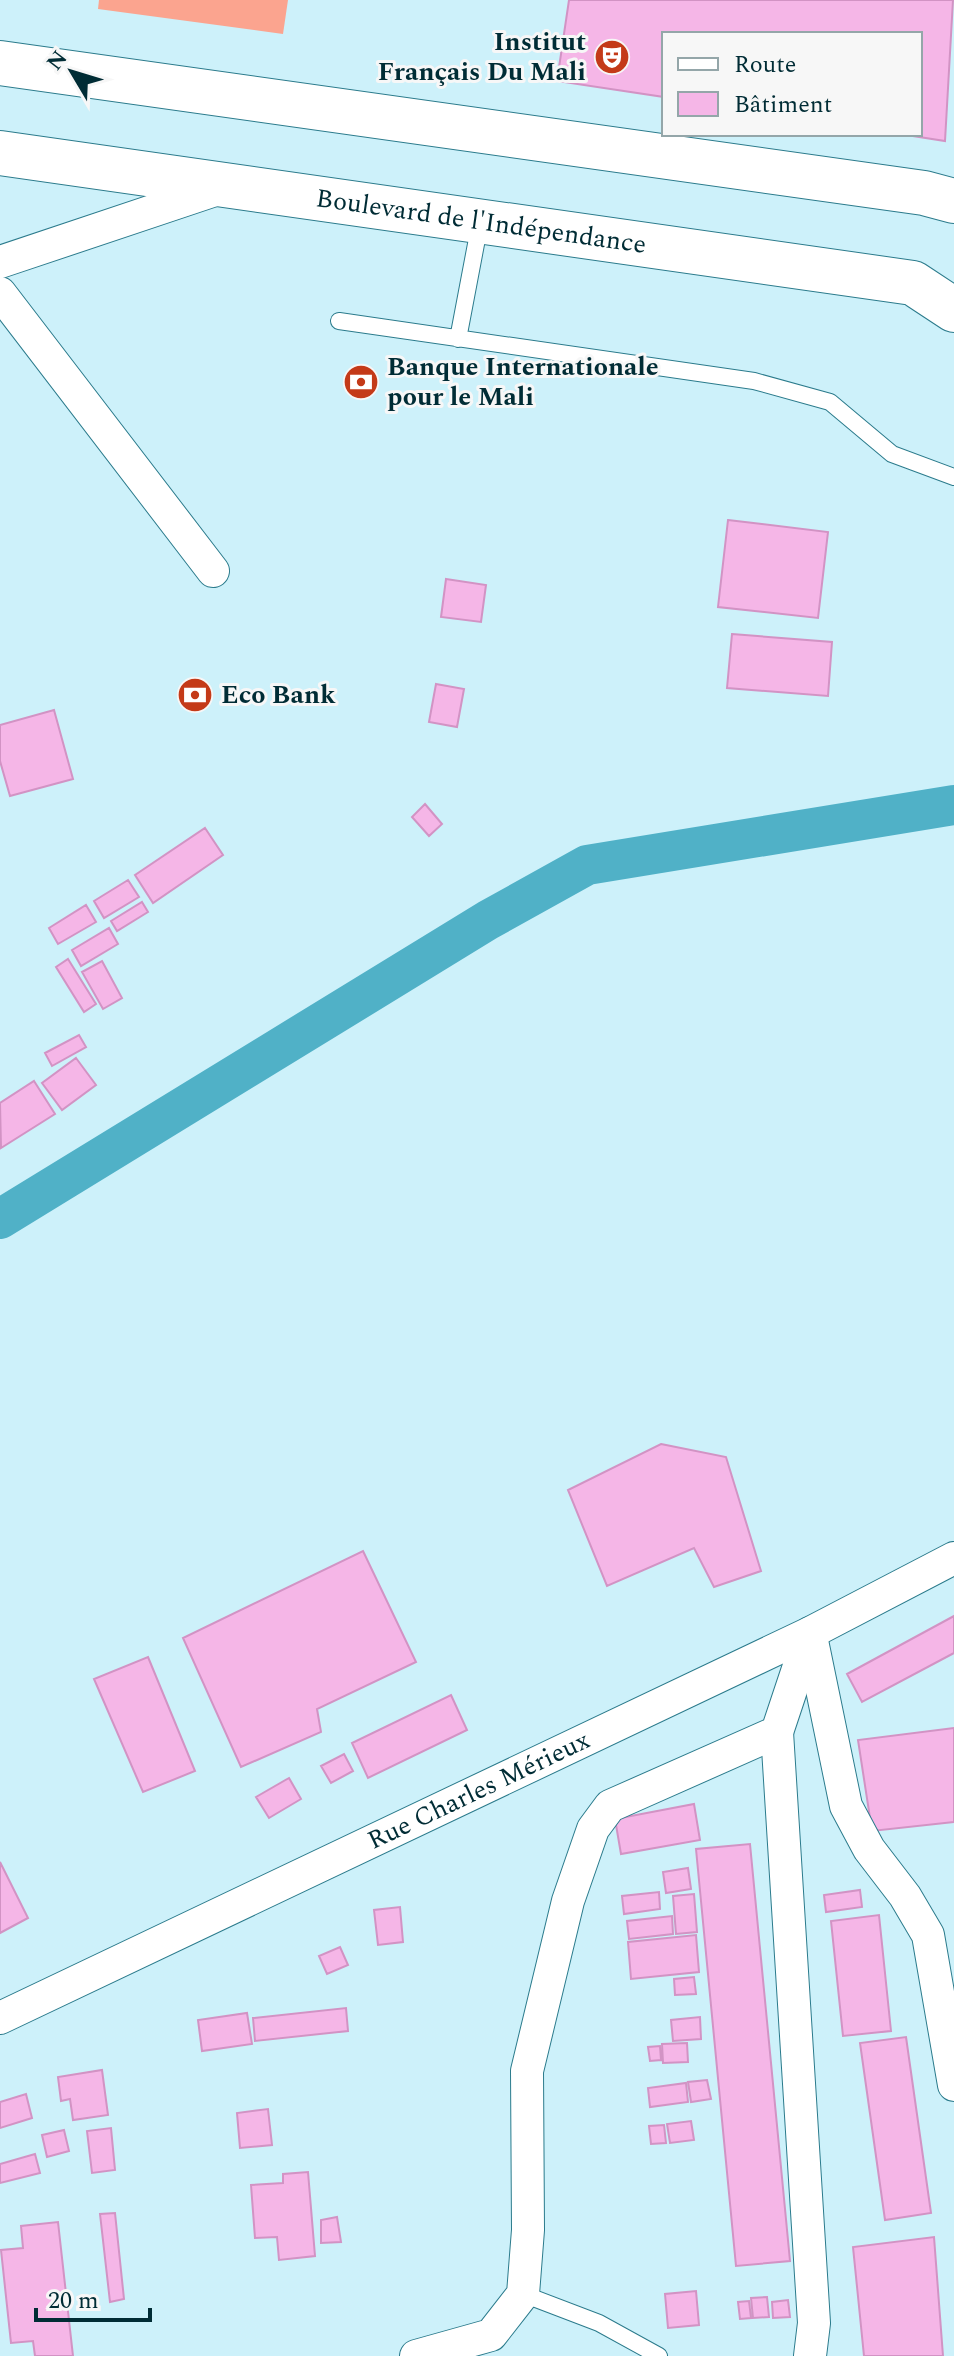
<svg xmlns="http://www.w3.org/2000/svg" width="954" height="2356" font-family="Spectral,serif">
	<rect width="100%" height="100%" fill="#cdf1fa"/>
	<path fill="#fba48f" d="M99 0H288L283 34 98 9Z"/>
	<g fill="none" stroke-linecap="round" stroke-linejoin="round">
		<path stroke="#50b1c7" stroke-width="40" d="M0 1219 488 920 587 865 954 805"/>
	</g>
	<path fill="#f5b6e7" stroke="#d293c4" stroke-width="2" d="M569 0H953L945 141 900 134H920V34H664V97L557 81Z
		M728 520 828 532 818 618 718 607Z
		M446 579 486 585 481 622 441 617Z
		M732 634 832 642 828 696 727 688Z
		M436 684 464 689 457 727 429 722Z
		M54 710 73 779 10 796 0 761V725Z
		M425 804 442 824 429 836 412 817Z
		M205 828 223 855 153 903 135 875Z
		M128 880 139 897 104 918 94 901Z
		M142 902 148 912 117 931 111 921Z
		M86 905 96 922 58 944 49 928Z
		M109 928 118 944 81 966 72 950Z
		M68 959 96 1004 84 1012 56 967Z
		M102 961 122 998 103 1009 82 972Z
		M79 1035 86 1047 52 1066 45 1053Z
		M76 1058 96 1085 62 1110 42 1083Z
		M34 1081 55 1114 1 1148 0 1103Z
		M661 1444 726 1457 761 1571 714 1587 694 1548 607 1586 568 1490Z
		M363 1551 416 1662 317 1709 321 1732 241 1767 183 1638Z
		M954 1616V1653L862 1702 847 1674Z
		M148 1657 195 1771 143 1792 94 1679Z
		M451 1695 467 1730 368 1778 352 1743Z
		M954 1728V1822L872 1831 858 1740Z
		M344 1754 353 1771 331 1783 321 1766Z
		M289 1778 301 1799 269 1818 256 1797Z
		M694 1804 700 1840 621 1854 615 1819Z
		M750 1844 790 2261 736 2266 696 1849Z
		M0 1862 28 1918 0 1933Z
		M688 1868 691 1889 666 1893 663 1872Z
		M860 1890 862 1907 826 1912 824 1895Z
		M659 1892 660 1909 624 1914 622 1896Z
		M694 1894 697 1932 676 1934 673 1896Z
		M400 1907 403 1942 378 1945 374 1910Z
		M879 1915 891 2031 843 2036 831 1921Z
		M672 1916 673 1934 629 1939 627 1921Z
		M696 1935 699 1972 631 1979 628 1942Z
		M340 1947 348 1965 327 1974 319 1956Z
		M694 1977 696 1994 675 1995 674 1979Z
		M346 2008 348 2031 255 2041 253 2018Z
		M247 2013 252 2044 202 2051 198 2020Z
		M700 2017 701 2039 673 2041 671 2020Z
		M906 2037 931 2213 885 2220 860 2043Z
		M687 2043 688 2062 663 2063 662 2044Z
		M660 2046 661 2060 650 2061 648 2047Z
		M102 2070 108 2115 73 2120 70 2099 61 2101 58 2077Z
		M707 2080 711 2099 691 2102 688 2082Z
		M686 2083 688 2102 650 2107 648 2088Z
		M26 2094 32 2118 0 2128V2102Z
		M268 2109 272 2145 240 2148 237 2113Z
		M691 2121 694 2140 670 2143 667 2124Z
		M664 2125 666 2143 651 2144 649 2126Z
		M111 2128 115 2170 92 2173 87 2131Z
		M64 2130 69 2151 47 2157 42 2135Z
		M35 2154 40 2173 0 2183V2164Z
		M308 2172 315 2256 279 2260 277 2237 255 2238 251 2185 283 2183V2174Z
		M115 2213 124 2299 110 2302 100 2214Z
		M337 2217 341 2242 321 2243V2220Z
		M58 2222 73 2356H35L33 2341 11 2343 1 2250 23 2248 21 2226Z
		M934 2237 943 2356H864L853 2247Z
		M696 2291 699 2325 668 2328 665 2294Z
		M767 2297 769 2317 753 2318 751 2298Z
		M788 2300 790 2317 773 2318 772 2302Z
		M749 2301 751 2318 740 2319 738 2302Z"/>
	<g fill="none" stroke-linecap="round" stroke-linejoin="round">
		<defs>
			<path id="service" d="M339 321 754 381 830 402 892 454 954 477
				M458 339 480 223
				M523 2294 599 2323 659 2356"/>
			<g id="minor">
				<path d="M0 262 221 188"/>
				<path d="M0 293 213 571"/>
				<path d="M811 1636 846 1806 869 1849 905 1896 928 1935 954 2085"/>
				<path d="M777 1732 814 2323 810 2356"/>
				<path id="s1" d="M0 2018 810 1633 954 1558"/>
				<path d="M416 2356 491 2335 523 2294 528 2230 527 2071 568 1901 593 1829 610 1806 777 1732 810 1633"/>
			</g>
			<g id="trunk">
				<path d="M0 63 924 193 954 201"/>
				<path id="s2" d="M0 153 913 283 954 310"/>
			</g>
		</defs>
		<use href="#service" stroke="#2b7b8c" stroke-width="18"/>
		<use href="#minor" stroke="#2b7b8c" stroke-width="34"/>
		<use href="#trunk" stroke="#2b7b8c" stroke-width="46"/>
		<use href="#service" stroke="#fff" stroke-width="16"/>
		<use href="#minor" stroke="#fff" stroke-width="32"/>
		<use href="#trunk" stroke="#fff" stroke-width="44"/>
	</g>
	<defs>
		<symbol id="theatre-disc" viewBox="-11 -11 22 22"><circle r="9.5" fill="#c43a18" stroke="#f7f7f7"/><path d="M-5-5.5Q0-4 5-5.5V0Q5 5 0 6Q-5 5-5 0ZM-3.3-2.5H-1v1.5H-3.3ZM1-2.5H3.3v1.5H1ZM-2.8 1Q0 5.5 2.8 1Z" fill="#fff"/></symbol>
		<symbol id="bank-disc" viewBox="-11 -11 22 22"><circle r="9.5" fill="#c43a18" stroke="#f7f7f7"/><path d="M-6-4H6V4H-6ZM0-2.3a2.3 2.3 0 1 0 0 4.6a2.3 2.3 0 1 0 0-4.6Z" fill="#fff"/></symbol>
	</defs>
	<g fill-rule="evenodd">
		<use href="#theatre-disc" x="592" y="37" width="40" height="40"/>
		<use href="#bank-disc" x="341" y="362" width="40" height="40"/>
		<use href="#bank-disc" x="175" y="675" width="40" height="40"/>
	</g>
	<g text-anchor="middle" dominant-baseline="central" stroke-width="6" stroke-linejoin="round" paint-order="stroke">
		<g font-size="26" font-weight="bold" fill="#002c35" stroke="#f7f7f7" text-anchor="start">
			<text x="586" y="42" text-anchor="end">Institut<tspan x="586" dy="30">Français Du Mali</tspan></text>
			<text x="387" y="367">Banque Internationale<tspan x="387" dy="30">pour le Mali</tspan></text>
			<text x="221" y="695">Eco Bank</text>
		</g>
		<g font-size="26" fill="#002c35" stroke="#f7f7f7">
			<text stroke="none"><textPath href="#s2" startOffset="486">Boulevard de l'Indépendance</textPath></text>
			<text stroke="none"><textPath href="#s1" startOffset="530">Rue Charles Mérieux</textPath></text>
		</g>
	</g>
	<rect x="662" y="32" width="260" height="104" fill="#f7f7f7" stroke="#94a6a9" stroke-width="2"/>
	<rect x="678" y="58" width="40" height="12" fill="#ffffff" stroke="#94a6a9" stroke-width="2"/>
	<text x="734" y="72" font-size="24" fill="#002c35">Route</text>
	<rect x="678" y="92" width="40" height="24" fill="#f5b6e7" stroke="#94a6a9" stroke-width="2"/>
	<text x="734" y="112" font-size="24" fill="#002c35">Bâtiment</text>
	<g transform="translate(72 72) rotate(308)" stroke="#f7f7f7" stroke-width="6" paint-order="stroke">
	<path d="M0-6L14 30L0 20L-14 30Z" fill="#002c35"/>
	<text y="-12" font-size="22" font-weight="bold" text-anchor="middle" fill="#002c35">N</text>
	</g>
	<path d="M36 2308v12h114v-12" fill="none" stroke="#002c35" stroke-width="4"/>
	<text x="48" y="2308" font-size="24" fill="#002c35" stroke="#f7f7f7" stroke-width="6" paint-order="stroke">20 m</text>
</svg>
